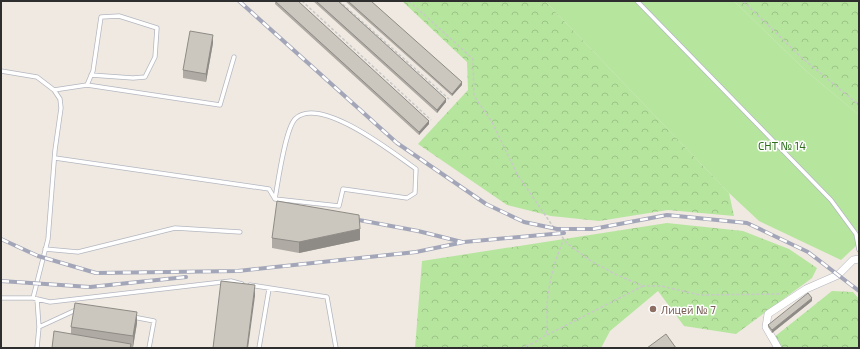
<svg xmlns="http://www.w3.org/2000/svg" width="860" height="349" font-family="'Exo 2',sans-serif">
	<defs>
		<pattern id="forest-crowns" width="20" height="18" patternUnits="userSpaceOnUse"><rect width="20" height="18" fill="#b6e59e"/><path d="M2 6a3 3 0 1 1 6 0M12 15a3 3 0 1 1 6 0" fill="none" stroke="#9dc588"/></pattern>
	</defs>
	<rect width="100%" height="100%" fill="#efe9e1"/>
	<path fill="#b6e59e" d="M545 1H734L805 70 859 115V246L857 245 841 260 759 221 729 193Z"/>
	<path fill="url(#forest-crowns)" d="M402 1H545L729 193 734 216 668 210 599 221 551 216 507 205 418 144 468 90 467 62Z
		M734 1H859V115L805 70Z
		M667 223 743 231 789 249 817 268 812 278 736 334 684 326 658 291 610 331 601 348H415L422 261Z
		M832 291 853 292 859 299V348H780L773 338Z"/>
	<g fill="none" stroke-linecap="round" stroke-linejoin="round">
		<defs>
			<path id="lane" d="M637 1 831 200 856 234 859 250
				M1 71 37 77 54 90 60 99 61 108 55 150 48 239 33 298H1
				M87 85 93 71 101 17 119 16 157 28 155 57 145 77 133 78 91 75
				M54 90 87 85 220 105 234 57
				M55 158 269 189 275 199 339 206 343 189 407 198 415 193 416 169C395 154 319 94 295 119 285 130 278 182 275 199
				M45 249 78 252 175 228 240 232
				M250 285 327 297 336 348
				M33 298 50 302 231 281 242 284
				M133 317 154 321 149 348
				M39 327 78 309
				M37 348 39 327 37 299
				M259 348 269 289"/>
			<path id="street" d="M778 348 766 327 768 314 806 289 838 275 853 260 859 259"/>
		</defs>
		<use href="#lane" stroke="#b4b7c1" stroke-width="5"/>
		<use href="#street" stroke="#b4b7c1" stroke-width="8"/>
		<path stroke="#c9c9c9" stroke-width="1.5" stroke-dasharray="3 2" stroke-linecap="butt" d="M302 1 431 120
			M339 1 449 99
			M409 1 473 59 474 96 492 122 517 174 552 225 568 244 591 261 615 274 643 286H661L700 295 782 294
			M743 1 802 58 859 105
			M547 335 643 286
			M521 348 534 343 546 335C548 325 547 317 547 307 548 285 555 259 564 239"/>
		<use href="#lane" stroke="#fff" stroke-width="3.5"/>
		<use href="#street" stroke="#fff" stroke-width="7"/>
		<defs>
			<path id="rail" d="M239 1 397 143 486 204 524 222 557 229H593L667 215 747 223 808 252 859 291
				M348 218 418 231 462 242
				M1 239 38 256 96 273 238 271 416 252 464 242 564 233
				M1 281 90 287 186 277"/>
		</defs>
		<use href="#rail" stroke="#a3a6b8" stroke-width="4"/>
		<use href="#rail" stroke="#fff" stroke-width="2.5" stroke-dasharray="8" stroke-linecap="butt"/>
	</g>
	<path fill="#afaba4" d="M275 1 429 124 419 135 275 4Z
		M313 1H338L446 102 437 113Z
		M345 1H371L462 85 452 96Z
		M213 43 206 82 183 78V70Z
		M272 238 360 240 299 253 272 248Z
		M812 301 772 333 768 327V325Z
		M137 323 133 347H131V348L71 334V327Z"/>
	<path fill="#8e8b86" d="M213 35V43L206 82V74Z
		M462 82V85L452 96V94Z
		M446 99V102L437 113V110Z
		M429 121V124L419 135V132Z
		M360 229V240L299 253V242Z
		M255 285V296L248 348H247Z
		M812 298V301L772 333V330Z
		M137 312V323L133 347V336Z"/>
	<path fill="#cbc7bf" stroke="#8e8b86" d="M275 1H298L429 121 419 132Z
		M316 1H338L446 99 437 110Z
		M348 1H371L462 82 452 94Z
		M190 31 213 35 206 74 183 70Z
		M277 201 359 215 360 229 299 242 272 238Z
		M221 281 255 285 247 348H213Z
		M808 293 812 298 772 330 768 325Z
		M75 303 137 312 133 336 71 327Z
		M54 331 131 344 130 348H52Z
		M666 334 676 348H647Z"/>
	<circle fill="#8d6e63" stroke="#fff" stroke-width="1.5" cx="653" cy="309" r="4"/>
	<g text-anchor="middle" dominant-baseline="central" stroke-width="3" stroke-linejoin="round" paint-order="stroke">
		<g font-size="11" fill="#2c6e1b" stroke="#fff">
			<text x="782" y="145">СНТ № 14</text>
		</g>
		<g font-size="11" fill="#785e54" stroke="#fff" text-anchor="start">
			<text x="661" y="309">Лицей № 7</text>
		</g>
	</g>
	<rect width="860" height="349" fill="none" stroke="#2e2e2e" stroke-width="4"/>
</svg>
